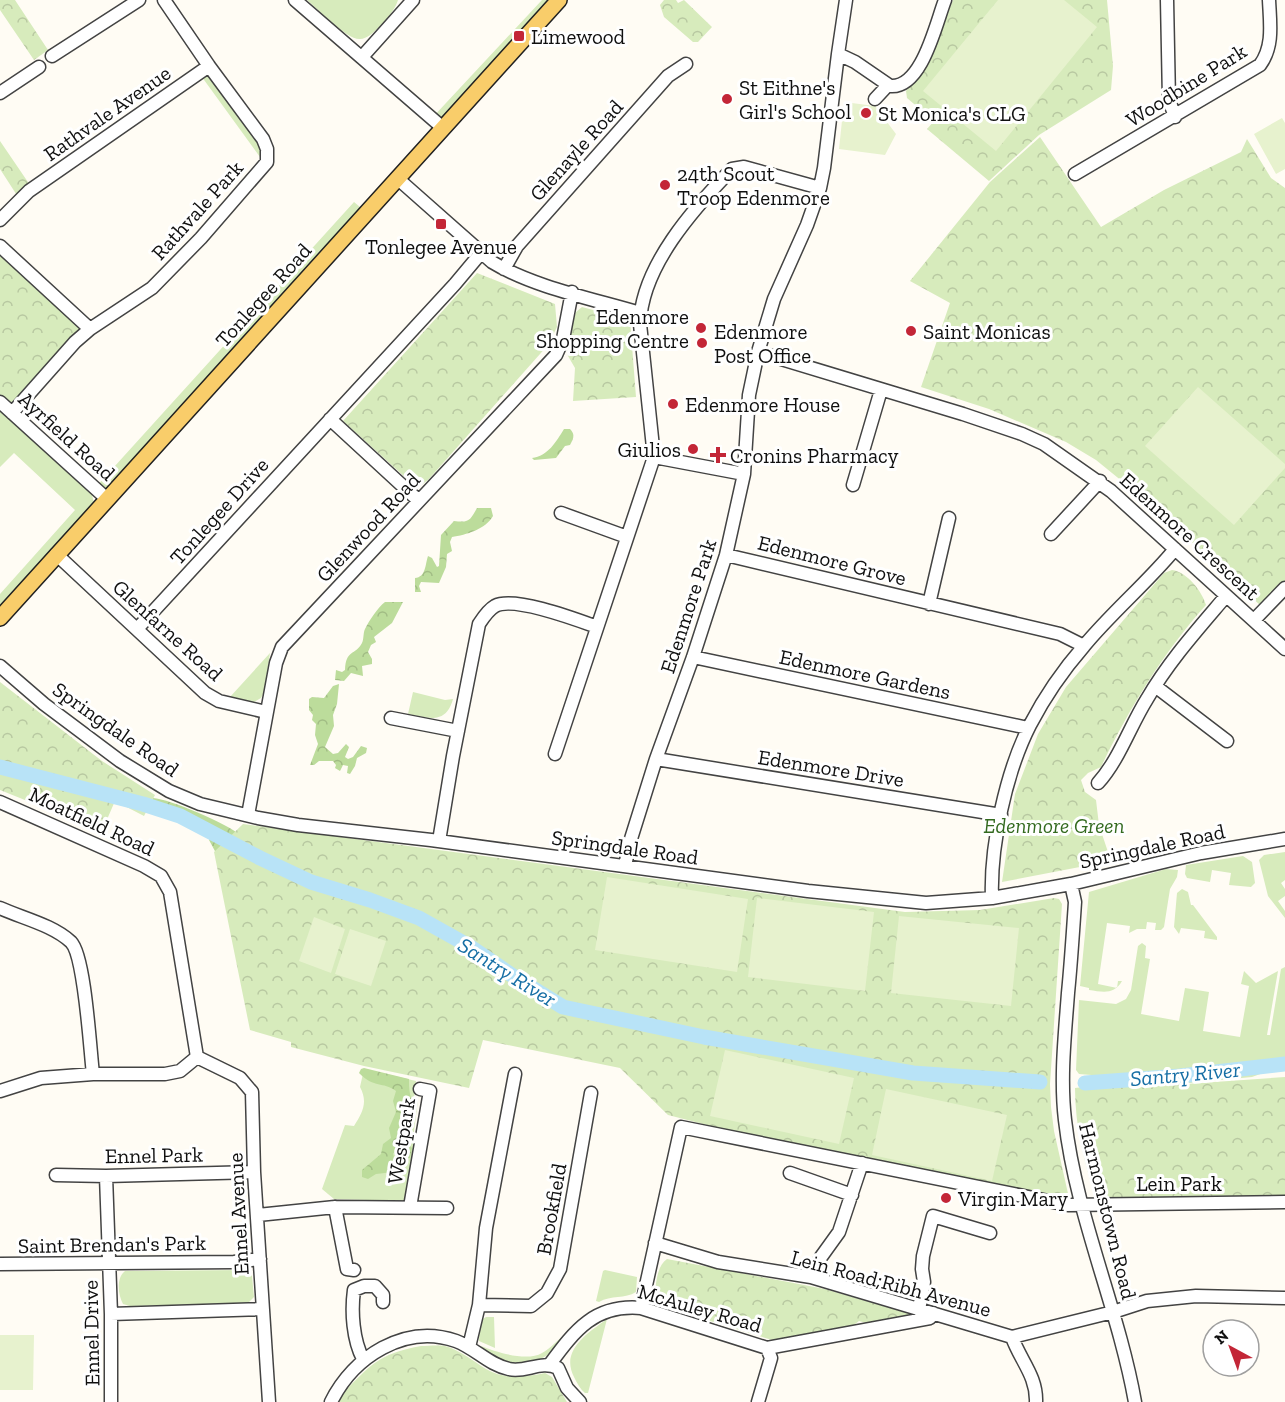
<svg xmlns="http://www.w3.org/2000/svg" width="1285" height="1402" font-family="'Zilla Slab',serif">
	<defs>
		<pattern id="forest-crowns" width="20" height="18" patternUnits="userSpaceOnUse" patternTransform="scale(1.5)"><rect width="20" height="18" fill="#bcdc9b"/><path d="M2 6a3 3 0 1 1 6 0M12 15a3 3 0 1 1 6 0" fill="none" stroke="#a1bc84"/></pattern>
		<pattern id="park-crowns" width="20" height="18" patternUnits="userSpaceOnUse" patternTransform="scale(1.5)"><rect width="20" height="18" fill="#d7ebbc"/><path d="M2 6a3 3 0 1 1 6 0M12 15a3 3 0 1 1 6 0" fill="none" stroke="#b8c8a1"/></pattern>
	</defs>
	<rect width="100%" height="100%" fill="#fffcf4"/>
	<path fill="#d7ebbc" d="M307 0H398C395 10 386 20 379 27 374 32 367 39 360 39 347 40 318 9 307 0Z
		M542 0H559L443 128 432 118Z
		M209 66 263 139 265 164 199 73Z
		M354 202 366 212 107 499 95 488Z
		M0 406 91 491 94 503 0 608V594L75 510 14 453 0 467Z
		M270 653 264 692 261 698 252 703 230 697Z
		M413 692 445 700 453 699C446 725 428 718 408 714Z
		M1285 852V880L1281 883 1285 889V896L1278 901 1285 911V918L1268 896 1259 860 1264 855Z
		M1243 856 1252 862 1255 883 1251 887 1229 885 1231 873 1212 870 1210 882 1187 878 1185 874 1186 865Z
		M1166 869 1178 870 1177 877 1170 889 1164 927 1161 930H1155L1156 923 1147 922 1146 929H1137L1129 933 1130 926 1107 923 1098 984 1117 988 1118 981H1122C1114 995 1103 992 1089 990V988L1080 986 1089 892Z
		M1182 889 1188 892 1191 905H1193L1217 937V940L1204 938 1205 931 1181 928 1179 934 1174 927 1177 893Z
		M1142 943 1146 946 1145 958 1150 959 1141 1014 1179 1021 1185 988 1209 992 1203 1031 1240 1037 1249 986 1241 984 1244 971 1256 983 1278 971 1267 1035H1270L1281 969 1285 967V1065L1252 1077 1190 1083 1079 1074 1076 1070 1079 1000 1116 1004 1126 999 1131 990 1138 946Z
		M364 1069 416 1081 414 1098 418 1100 413 1139 416 1141 406 1198 402 1201 334 1199 322 1189 345 1125 354 1126C363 1112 368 1102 360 1087Z
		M246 1270 252 1276 254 1297 247 1304 130 1306 123 1304C118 1295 116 1278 125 1271Z
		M605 1270 637 1277 636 1292C625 1299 611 1295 599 1302L596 1301 603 1271Z
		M486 1317H494L495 1348 479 1341 480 1321Z
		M607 1319 588 1393H585C580 1389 577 1383 574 1377 560 1350 588 1333 607 1319Z
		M568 1331C561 1339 555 1350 546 1356 527 1368 492 1368 481 1346 496 1352 527 1362 542 1353 551 1348 560 1338 568 1331Z"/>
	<path fill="url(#forest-crowns)" d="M564 429H570C575 434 574 438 570 445L565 446 556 458 534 460 532 458C548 456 556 442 564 429Z
		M477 508H491L493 516C486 529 466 535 452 537L450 542 452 551 447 554 446 567 439 583 421 582 419 586 421 592H415V578C426 577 425 565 428 556L432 558 437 567 439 566 441 535 454 521C470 523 470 520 477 508Z
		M385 602H403L392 623 374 637 376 642 371 645 368 652 372 659V664L362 666 363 676 351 673 344 681 335 680 336 670 342 672 345 670C346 649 355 656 362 643 364 639 363 633 365 629 369 621 378 607 385 602Z
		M339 684 337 704 333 715 334 726 325 747 333 754 338 753 346 744 349 747 345 757 348 759 353 757 361 746 367 748 366 753 357 758 355 766 350 774 347 773 348 766 343 765 340 771 335 768 336 765 333 761H319L314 765H310L318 744 315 735 316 724 312 720 313 715 309 710V699L312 697 324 698 333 686Z
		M153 798C170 799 228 824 240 835L216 853 209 840 210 837 148 809Z
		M364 1068 409 1079C409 1084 409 1089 410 1094 413 1106 417 1114 407 1123L410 1134 407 1138H403L412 1148 410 1158H402L393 1153 396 1166 394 1172 376 1174 368 1179 362 1177V1170L381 1154 383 1144 391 1138 389 1128 396 1112 393 1101 396 1091C382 1081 375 1089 359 1073L361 1069Z"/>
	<path fill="url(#park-crowns)" d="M0 0H15L48 50 34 60 0 10Z
		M664 0H676L678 3 684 0 712 27 698 42H693L664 17 660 5Z
		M953 0H1107L1113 66 1111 90 1039 135 989 181 927 129 934 121 907 98 906 91 928 61Z
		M1040 137 1101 227 1164 190 1241 152 1247 139 1271 178 1285 188V581L1261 606 1155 508 1096 460 1066 442 989 409 921 387 950 303 910 281 990 182Z
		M0 141 32 188 20 200 0 169Z
		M0 247 90 329 15 409 0 400Z
		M477 273 555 304 557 327 548 345 428 480 417 488 343 421Z
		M582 307 630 320 636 397 573 401 575 368 568 356 566 345 576 312Z
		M1172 570C1187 572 1202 591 1206 605 1162 654 1129 709 1101 767L1088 773 1081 780 1085 792 1096 800 1099 825 1111 861 1002 882 1015 794 1038 734 1066 687 1164 573Z
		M0 682 102 761 155 795 144 816 115 801 102 831 0 790Z
		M243 824 905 912 980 910 1054 898 1059 899 1062 904 1050 1084 1051 1107 1054 1131 1069 1198 1067 1200 766 1140 668 1115 620 1068 483 1040 469 1088 364 1066 291 1047V1042L250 1030 214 852Z
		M1285 1077V1198H1096C1084 1163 1075 1126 1075 1088L1157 1078 1186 1084Z
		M667 1259 825 1289 917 1316 870 1324 859 1321 850 1328 772 1340 658 1305 654 1299C656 1287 656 1266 667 1259Z
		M421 1346C428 1346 437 1345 445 1346 460 1350 473 1361 486 1369 505 1380 525 1377 545 1373L552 1377 567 1402H337L340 1396C370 1366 377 1354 421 1346Z"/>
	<path fill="#e7f2ce" d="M998 0H1064L1097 27 996 151 923 91Z
		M844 102 875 106 896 134 885 155 839 149Z
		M1282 118 1285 123V169L1276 174 1254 134Z
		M1198 387 1285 464V468L1234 525 1145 446Z
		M607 877 748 899 737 972 595 950Z
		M757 898 874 912 865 991 748 977Z
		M899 916 1019 928 1011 1006 891 993Z
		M314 917 345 929 331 973 299 961Z
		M350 929 386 941 371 986 335 974Z
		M725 1050 854 1078 839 1144 710 1116Z
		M886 1089 1007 1115 992 1181 872 1155Z
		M0 1335H34L33 1390H0Z"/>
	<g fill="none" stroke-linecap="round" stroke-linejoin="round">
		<path stroke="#b8e3f7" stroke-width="15" d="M0 767 143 804 180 816 260 858 311 882 370 900 419 918 469 946 516 978 563 1007 704 1037 913 1073 1040 1082
			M1085 1083 1180 1076 1285 1064"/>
		<defs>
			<path id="minor" d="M295 0 443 128
				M846 0 838 54 855 62 890 86C922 89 936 23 945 0
				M1167 0 1169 100 1175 117
				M52 56 139 0
				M362 57 413 0
				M0 93 39 67
				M875 99 888 85
				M1075 174 1260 65C1274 46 1270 23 1269 0
				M397 178 492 262C533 287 593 299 640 313
				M0 220 29 191 209 66
				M0 246 90 329
				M504 269 517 246 668 76 686 64
				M758 352 963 414 1022 434 1044 444 1111 491 1285 649
				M0 402 107 499
				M12 413 75 342 90 329 152 288 201 238 267 162V149L263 139 209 66 164 0
				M330 419 419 501
				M654 457 744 474
				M853 485 881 390
				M561 513 627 537
				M1051 534 1100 481
				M56 554 205 693 219 701 266 712
				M726 555 1060 634 1084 646
				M929 604 949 518
				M1254 620 1285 588
				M137 629 455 284 481 253
				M693 657 1028 728
				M0 666 44 704 120 761 169 791 200 804 258 818 298 825 431 840 808 891 926 903 992 898 1071 884 1201 853 1285 839
				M1155 686 1227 741
				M391 718 458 731
				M555 754 654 457 640 324C641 267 694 208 732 169L744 167 820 188
				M656 759 1001 815
				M1098 783C1119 760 1130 726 1147 699 1169 661 1198 629 1226 596
				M0 802 144 866 161 876 170 892 197 1057
				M248 815 276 663 282 647 556 355 563 339 572 292
				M439 841 453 756 479 624C483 618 488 610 495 606 514 596 575 619 597 627
				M625 866 630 842 656 759 693 657 726 555 744 474 749 395 758 352 774 299 807 225 820 188 824 168 838 54
				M1071 884 1075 902C1073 932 1071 963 1068 993 1065 1034 1060 1078 1065 1120 1076 1216 1118 1307 1135 1402
				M992 898C990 846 1006 772 1030 725 1044 698 1064 669 1084 646 1112 612 1147 583 1175 549
				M0 908C22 918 53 925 71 942 85 956 90 1050 93 1074
				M197 1057 240 1078 252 1092 254 1172 269 1402
				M0 1091 41 1078 93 1074H165L180 1071 197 1057
				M790 1173 852 1195
				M56 1175 106 1176 254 1172
				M106 1176 111 1314V1402
				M335 1207 347 1269 354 1270
				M410 1207 430 1091 420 1089
				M258 1215 335 1207 447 1208
				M655 1243 718 1262 811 1277 1012 1337
				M0 1264 234 1262 260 1259
				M811 1277 821 1257 839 1232 862 1163
				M479 1305 531 1306 547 1293 560 1269 591 1093
				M641 1308 681 1127 1068 1205 1285 1202
				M919 1310 924 1282 922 1269 923 1256 933 1216 990 1233
				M111 1314 262 1309
				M1012 1337 1113 1312 1147 1301 1196 1296 1285 1298
				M1012 1337C1020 1360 1037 1376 1036 1402
				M469 1347 479 1305 486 1228 515 1074
				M363 1359C353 1340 351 1312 354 1290L364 1286H375L383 1295V1302
				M550 1364C575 1330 595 1304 641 1308L767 1348 930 1318 933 1313
				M331 1402C353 1357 405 1323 456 1341 475 1348 489 1365 509 1369 526 1373 540 1360 558 1368L567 1388 580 1402
				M758 1402 771 1358 767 1348"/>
			<path id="major" d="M0 618 559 0"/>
		</defs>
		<use href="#minor" stroke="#434343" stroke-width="15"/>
		<use href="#major" stroke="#212121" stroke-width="18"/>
		<use href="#minor" stroke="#fff" stroke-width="12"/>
		<use href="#major" stroke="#f9cd6a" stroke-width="15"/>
	</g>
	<g fill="#c32637" stroke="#fff" stroke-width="2">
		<rect x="513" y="30" width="12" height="12" rx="3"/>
		<circle cx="727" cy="99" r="6"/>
		<circle cx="866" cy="113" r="6"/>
		<circle cx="665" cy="185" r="6"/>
		<rect x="435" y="218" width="12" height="12" rx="3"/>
		<circle cx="701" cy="328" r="6"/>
		<circle cx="911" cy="331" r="6"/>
		<circle cx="702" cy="343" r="6"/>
		<circle cx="673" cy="404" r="6"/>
		<circle cx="693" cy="449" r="6"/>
		<path d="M715 446h6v6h6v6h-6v6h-6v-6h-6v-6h6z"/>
		<circle cx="946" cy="1198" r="6"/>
	</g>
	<g text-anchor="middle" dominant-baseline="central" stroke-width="6" stroke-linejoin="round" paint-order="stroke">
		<g font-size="21" fill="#101010" stroke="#fff" text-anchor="start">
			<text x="531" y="36">Limewood</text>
			<text x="739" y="87">St Eithne's<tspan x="739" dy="24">Girl's School</tspan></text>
			<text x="878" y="113">St Monica's CLG</text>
			<text x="677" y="173">24th Scout<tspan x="677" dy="24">Troop Edenmore</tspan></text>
			<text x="441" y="246" text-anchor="middle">Tonlegee Avenue</text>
			<text x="689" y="316" text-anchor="end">Edenmore<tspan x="689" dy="24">Shopping Centre</tspan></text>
			<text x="714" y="331">Edenmore<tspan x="714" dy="24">Post Office</tspan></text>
			<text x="923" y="331">Saint Monicas</text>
			<text x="685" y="404">Edenmore House</text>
			<text x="681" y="449" text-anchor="end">Giulios</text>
			<text x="730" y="455">Cronins Pharmacy</text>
			<text x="958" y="1198">Virgin Mary</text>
		</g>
		<g font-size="21" fill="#101010" stroke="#fff">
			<text transform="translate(1186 85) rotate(-32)">Woodbine Park</text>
			<text transform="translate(107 113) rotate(-35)">Rathvale Avenue</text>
			<text transform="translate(576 150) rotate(-48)">Glenayle Road</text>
			<text transform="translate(197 210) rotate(-48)">Rathvale Park</text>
			<text transform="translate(263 295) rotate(-48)">Tonlegee Road</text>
			<text transform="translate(67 436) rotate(42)">Ayrfield Road</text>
			<text transform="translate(219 511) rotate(-48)">Tonlegee Drive</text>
			<text transform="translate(368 527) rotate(-47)">Glenwood Road</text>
			<text transform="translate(1190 536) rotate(42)">Edenmore Crescent</text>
			<text transform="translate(832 560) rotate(14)">Edenmore Grove</text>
			<text transform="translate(688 606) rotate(-72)">Edenmore Park</text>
			<text transform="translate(168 630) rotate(42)">Glenfarne Road</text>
			<text transform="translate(865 674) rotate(12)">Edenmore Gardens</text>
			<text transform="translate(116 729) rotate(35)">Springdale Road</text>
			<text transform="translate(831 768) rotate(9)">Edenmore Drive</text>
			<text transform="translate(92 821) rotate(25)">Moatfield Road</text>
			<text transform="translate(1152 846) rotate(-12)">Springdale Road</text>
			<text transform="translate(625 847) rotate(8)">Springdale Road</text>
			<text transform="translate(401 1141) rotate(-81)">Westpark</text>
			<text transform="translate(154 1155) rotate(-1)">Ennel Park</text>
			<text x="1179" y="1183">Lein Park</text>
			<text transform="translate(551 1209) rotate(-80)">Brookfield</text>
			<text transform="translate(1108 1211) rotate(76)">Harmonstown Road</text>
			<text transform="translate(238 1214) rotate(-93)">Ennel Avenue</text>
			<text transform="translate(112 1244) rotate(-1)">Saint Brendan's Park</text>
			<text transform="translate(891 1283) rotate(15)">Lein Road;Ribh Avenue</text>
			<text transform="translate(700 1308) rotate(16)">McAuley Road</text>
			<text transform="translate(91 1333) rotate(-91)">Ennel Drive</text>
		</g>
		<g font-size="21" font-style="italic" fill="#336a1f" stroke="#fff">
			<text x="1054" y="825">Edenmore Green</text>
		</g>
		<g font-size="22" font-style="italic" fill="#176fa5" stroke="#fff">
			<text transform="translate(507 972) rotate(32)">Santry River</text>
			<text transform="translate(1185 1074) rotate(-5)">Santry River</text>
		</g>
	</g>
	<g transform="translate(1231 1348) rotate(319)"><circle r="28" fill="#ffffff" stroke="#9f9f9f" stroke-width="1.5"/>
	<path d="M0-4.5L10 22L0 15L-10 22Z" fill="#c32637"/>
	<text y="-9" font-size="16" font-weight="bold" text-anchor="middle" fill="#101010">N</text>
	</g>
</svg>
